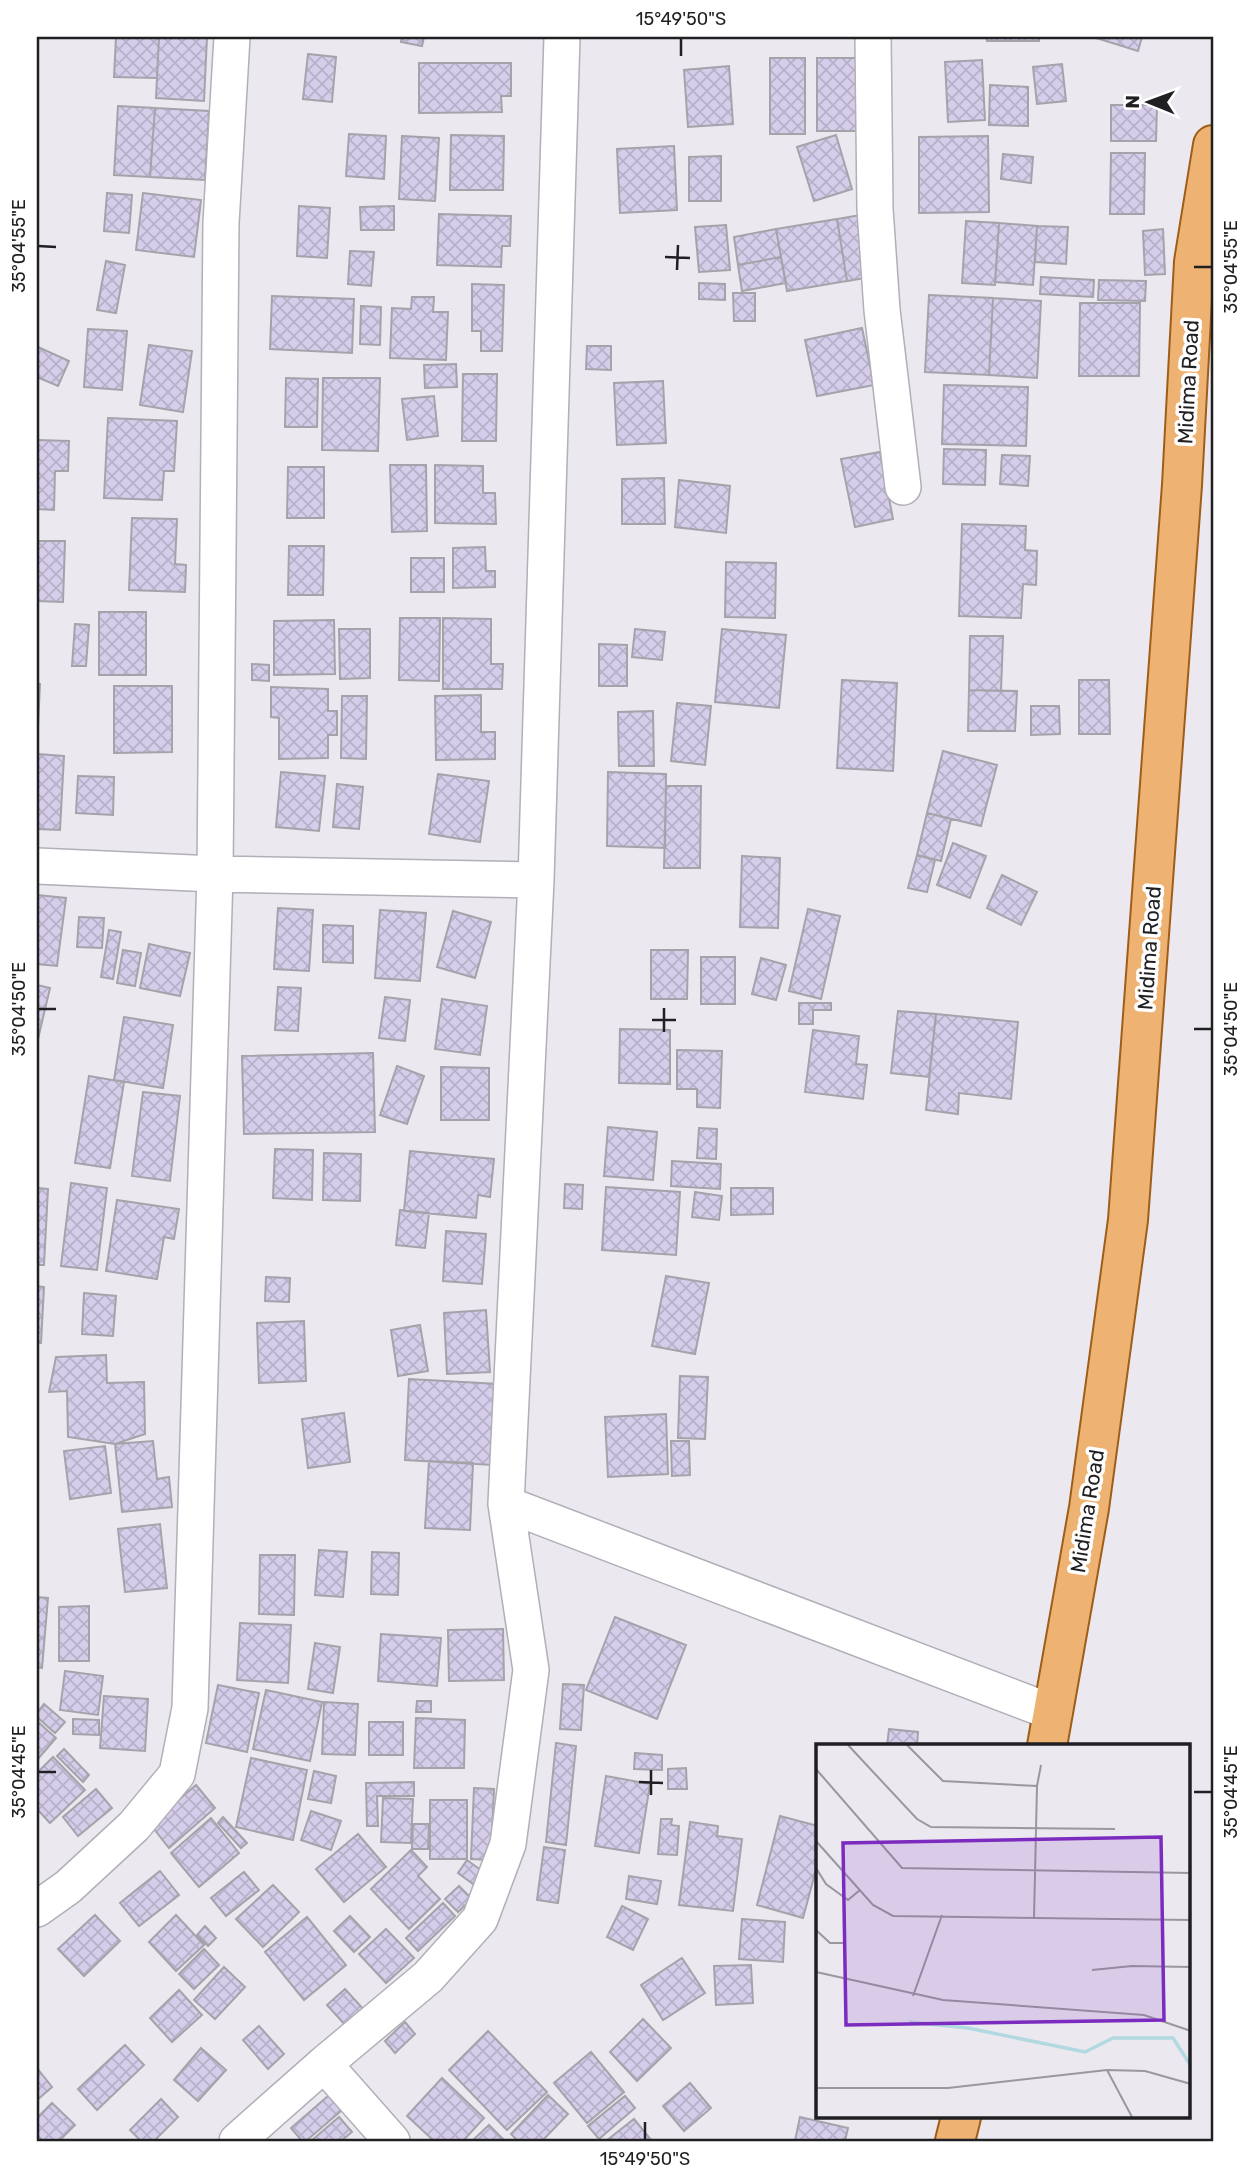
<svg xmlns="http://www.w3.org/2000/svg" width="1250" height="2178" font-family="Rubik,sans-serif">
	<defs>
		<pattern id="building-cross-hatch" width="8" height="8" patternUnits="userSpaceOnUse" patternTransform="scale(1.75)"><rect width="8" height="8" fill="#d6cdeb"/><path d="M0 0l8 8M0 8l8-8" fill="none" stroke="#b7b0c9"/></pattern>
	</defs>
	<rect width="100%" height="100%" fill="#ebe8f0"/>
	<path fill="url(#building-cross-hatch)" stroke="#a5a3aa" stroke-width="2" d="M116 37H159L157 78 114 77Z
		M159 37H207L204 101 156 98Z
		M402 37H424L422 46 401 42Z
		M987 37H1039V41H987Z
		M1093 37H1142L1138 51Z
		M308 54 336 57 332 102 303 99Z
		M770 58H805V134H770Z
		M817 58H859V131H817Z
		M982 60 985 120 948 122 945 62Z
		M419 63H511V96H501L502 112 419 113Z
		M1062 64 1066 101 1037 104 1033 67Z
		M729 66 733 124 688 127 684 70Z
		M990 85 1028 87V126L989 125Z
		M1111 105H1157L1156 141H1111Z
		M118 106 155 108 150 177 114 175Z
		M155 108 209 111 205 180 150 177Z
		M349 134 386 136 384 179 346 176Z
		M451 135 504 136 503 190H450Z
		M836 135 852 189 814 201 797 147Z
		M402 136 439 138 435 201 399 199Z
		M988 136 989 212 919 213V137Z
		M674 146 677 210 620 213 617 149Z
		M1111 153H1145L1144 214H1110Z
		M1003 154 1033 157 1031 183 1001 179Z
		M721 156V201H689V157Z
		M107 193 132 195 129 233 104 231Z
		M143 193 201 200 194 257 136 250Z
		M299 206 330 208 327 258 297 256Z
		M394 206V230H361L360 207Z
		M439 214 511 216 510 246H502L501 267 437 265Z
		M861 215 871 277 847 281 837 219Z
		M837 219 847 281 787 291 776 229Z
		M966 221 999 223 995 285 962 283Z
		M999 223 1037 226 1033 285 995 282Z
		M726 225 730 270 699 272 695 227Z
		M1037 226 1068 227 1066 264 1035 262Z
		M776 229 781 257 738 265 734 237Z
		M1163 229 1165 274 1145 275 1143 231Z
		M350 251 374 252 371 286 348 284Z
		M781 257 786 283 742 291 738 265Z
		M106 261 125 265 116 313 97 310Z
		M1041 277 1094 280 1093 297 1040 294Z
		M1099 280 1146 281 1145 301 1098 300Z
		M699 283 725 284V300L699 299Z
		M472 284 504 285 502 351H481V331H472Z
		M733 293H755V321H734Z
		M929 295 993 298 989 375 925 372Z
		M272 296 354 299 352 353 270 349Z
		M412 297H434L433 312H448L446 360 390 358 392 308 411 309Z
		M993 298 1041 301 1037 378 989 375Z
		M1080 303H1140L1139 376H1079Z
		M361 306 381 307 380 345 360 344Z
		M862 328 874 385 817 396 805 340Z
		M88 329 127 331 122 390 84 387Z
		M149 345 192 351 183 412 140 405Z
		M587 346H611V370L586 369Z
		M38 347 69 361 58 386 37 377Z
		M456 364 457 387 425 388 424 365Z
		M463 374H497L496 441H462Z
		M286 378 318 379 317 427H285Z
		M323 378H380L378 451 322 450Z
		M663 381 666 443 617 445 614 383Z
		M944 385 1028 387 1026 446 942 444Z
		M434 396 438 436 407 440 402 399Z
		M108 418 177 421 174 471H164L162 500 104 498Z
		M37 440 69 441 68 471H55L54 510 37 509Z
		M944 449 986 450 985 485 943 484Z
		M880 452 893 519 855 527 841 459Z
		M1002 455 1030 456 1028 486 1000 484Z
		M390 465H426L427 531 392 532Z
		M435 465 483 466V493H495L496 524 435 523Z
		M288 467H324V518H287Z
		M664 478 665 524H622V479Z
		M679 480 730 486 726 533 675 527Z
		M132 518 177 519 175 564 186 565 185 592 129 590Z
		M962 524 1026 526 1025 550 1037 551 1036 585 1023 584 1021 618 959 616Z
		M37 541H65L63 602 37 601Z
		M289 546H324L323 595H288Z
		M485 547 486 571H495V587L453 588V548Z
		M411 558H444V592H411Z
		M726 562 776 563 775 618 725 617Z
		M99 612H146V675H99Z
		M400 618H440L439 681 399 680Z
		M443 618 491 619V664H503L502 689H443Z
		M334 620 335 674 274 675V621Z
		M75 624 89 625 86 666H72Z
		M339 629H370V678L340 679Z
		M635 629 665 632 662 660 632 657Z
		M722 629 786 635 779 708 715 702Z
		M970 636H1003L1001 691 969 690Z
		M599 644 627 645V686H599Z
		M252 664 269 665V681L252 680Z
		M842 680 897 683 893 771 837 768Z
		M1079 680H1109L1110 734H1079Z
		M37 684H40L37 747Z
		M114 686H172V752L114 753Z
		M271 687 328 689V711H337V735H328V758L279 759V718L271 717Z
		M969 690 1017 691 1015 731H968Z
		M481 695V732H495V759L436 760 435 696Z
		M342 696H367L366 759 341 758Z
		M677 703 711 706 705 765 671 761Z
		M1031 706H1059L1060 734 1031 735Z
		M653 711 654 766H619L618 712Z
		M943 751 997 765 981 826 927 813Z
		M37 754 64 756 60 830 37 829Z
		M281 772 325 776 319 831 276 827Z
		M608 772 666 774 665 848 607 846Z
		M438 774 489 781 480 842 429 834Z
		M78 776 114 777 113 815 76 813Z
		M337 784 363 787 359 829 333 827Z
		M666 786H701L700 868H664Z
		M927 813 951 819 941 861 917 855Z
		M953 843 986 856 970 898 937 885Z
		M917 855 935 860 927 892 908 888Z
		M742 856 780 858 778 928 740 927Z
		M1002 875 1037 892 1021 925 987 908Z
		M37 895 66 898 57 966 37 964Z
		M278 908 313 910 309 971 274 969Z
		M808 909 840 916 821 999 789 991Z
		M380 910 426 913 420 981 375 978Z
		M453 911 491 922 475 978 437 967Z
		M79 917 104 918 102 948 77 947Z
		M323 925 353 926V963L323 962Z
		M109 930 121 932 113 979 101 977Z
		M149 944 190 953 180 996 140 988Z
		M123 950 141 953 135 986 117 983Z
		M651 950H688L687 999H651Z
		M701 957H735V1004H701Z
		M761 958 786 965 776 1000 752 994Z
		M37 985 50 988 38 1039H37Z
		M278 987 301 988 298 1031 275 1030Z
		M385 997 410 1000 405 1041 379 1038Z
		M442 999 487 1006 480 1055 435 1049Z
		M799 1003H831V1010H813V1024H799Z
		M898 1011 936 1014 929 1077 891 1073Z
		M936 1014 1018 1022 1011 1099 959 1093 958 1114 926 1110Z
		M124 1017 173 1025 163 1088 114 1080Z
		M620 1029 670 1030V1084L619 1083Z
		M813 1030 859 1036 856 1064 867 1065 863 1099 805 1092Z
		M677 1050 722 1051 720 1108 697 1107V1089H677Z
		M373 1053 375 1132 244 1134 242 1056Z
		M397 1066 424 1076 407 1124 380 1115Z
		M441 1067 489 1068V1120H441Z
		M89 1076 124 1082 110 1168 75 1163Z
		M143 1092 180 1096 170 1181 132 1176Z
		M608 1127 657 1132 653 1180 604 1176Z
		M699 1128 717 1129 716 1159 697 1158Z
		M275 1149 313 1150 312 1200 273 1198Z
		M410 1151 494 1159 490 1197 478 1195 476 1218 404 1211Z
		M324 1153 361 1154 360 1201 323 1200Z
		M672 1161 721 1164 720 1189 671 1186Z
		M71 1183 107 1188 97 1270 61 1266Z
		M565 1184 583 1185 582 1209 564 1208Z
		M606 1187 680 1192 676 1255 602 1250Z
		M37 1188 48 1189 44 1265H37Z
		M731 1188H773V1214L731 1215Z
		M695 1192 722 1196 719 1220 692 1217Z
		M117 1200 179 1209 174 1239 164 1237 157 1279 106 1271Z
		M400 1210 429 1213 425 1248 396 1245Z
		M446 1231 486 1234 482 1284 443 1281Z
		M666 1276 709 1283 695 1354 652 1346Z
		M266 1277 290 1278 289 1302 265 1301Z
		M37 1286 44 1287 41 1343 37 1342Z
		M84 1293 116 1296 113 1336 82 1334Z
		M486 1310 490 1372 447 1374 444 1313Z
		M304 1321 306 1381 259 1383 257 1323Z
		M420 1325 428 1371 398 1376 391 1330Z
		M106 1355 107 1383 144 1382 145 1434 115 1444 68 1437 67 1391 49 1392 56 1357Z
		M680 1376 708 1377 705 1439 678 1438Z
		M409 1379 498 1384 493 1465 405 1460Z
		M344 1413 350 1462 308 1468 302 1419Z
		M666 1414 668 1474 608 1477 605 1417Z
		M153 1441 157 1479 169 1477 172 1507 122 1512 115 1444Z
		M671 1441H689L690 1475 672 1476Z
		M105 1446 111 1493 70 1499 64 1451Z
		M429 1461 473 1463 470 1530 425 1528Z
		M160 1524 167 1588 125 1592 118 1529Z
		M319 1550 347 1552 343 1597 315 1595Z
		M372 1552 399 1553 398 1595 371 1594Z
		M260 1555H295L294 1615 259 1614Z
		M37 1597 48 1598 42 1668 37 1667Z
		M89 1606V1661H59V1607Z
		M615 1617 686 1645 657 1719 586 1690Z
		M240 1623 291 1625 288 1683 237 1680Z
		M503 1629 504 1680 449 1681 448 1630Z
		M381 1634 441 1638 437 1686 378 1681Z
		M315 1643 340 1647 333 1693 308 1689Z
		M65 1671 103 1676 98 1715 60 1710Z
		M563 1684 584 1685 581 1730 560 1729Z
		M218 1685 259 1693 247 1752 206 1743Z
		M266 1690 322 1702 310 1761 253 1749Z
		M104 1696 148 1699 145 1751 100 1748Z
		M417 1701H431V1712H416Z
		M324 1702 358 1704 355 1755 322 1754Z
		M44 1704 65 1722 55 1733 37 1717V1713Z
		M416 1718 465 1720 464 1768H414Z
		M73 1719 99 1720V1735L73 1734Z
		M37 1721 56 1738 37 1760Z
		M369 1722H403V1755H369Z
		M889 1729 918 1732 917 1746H887Z
		M556 1743 576 1746 566 1845 546 1842Z
		M64 1749 89 1775 83 1782 57 1756Z
		M635 1753 662 1755V1770L634 1769Z
		M53 1757 85 1790 50 1823 37 1809V1773Z
		M251 1758 307 1770 293 1840 236 1827Z
		M686 1768 687 1789H668V1769Z
		M314 1771 336 1776 331 1803 308 1799Z
		M606 1776 650 1784 639 1853 595 1846Z
		M414 1782V1796H377L378 1826H367L366 1783Z
		M196 1785 215 1808 169 1848 150 1824Z
		M474 1788 494 1789 491 1860 471 1859Z
		M96 1789 112 1808 78 1836 63 1817Z
		M383 1798 413 1799 411 1843 381 1842Z
		M430 1800H467V1859H430Z
		M311 1811 341 1821 331 1850 301 1840Z
		M780 1816 818 1826V1862L803 1918 757 1905Z
		M223 1817 247 1843 241 1848 218 1823Z
		M211 1818 239 1853 199 1887 171 1853Z
		M661 1819H672L671 1825 679 1826 677 1855 658 1854Z
		M690 1822 718 1826 717 1836 742 1839 733 1911 679 1905Z
		M413 1824H429L428 1849H412Z
		M358 1834 386 1867 344 1902 316 1869Z
		M544 1847 565 1850 558 1903 537 1900Z
		M411 1850 427 1867 418 1876 440 1899 409 1929 371 1889Z
		M467 1860 482 1871 473 1884 458 1873Z
		M160 1871 179 1895 139 1926 120 1903Z
		M244 1872 259 1890 226 1916 211 1898Z
		M629 1876 661 1881 657 1904 626 1899Z
		M273 1885 299 1912 263 1947 236 1919Z
		M459 1886 472 1899 458 1912 445 1899Z
		M443 1903 455 1916 418 1951 406 1938Z
		M622 1906 648 1919 633 1950 607 1937Z
		M95 1915 120 1941 84 1976 58 1949Z
		M176 1915 204 1945 176 1971 149 1942Z
		M350 1916 370 1937 354 1952 334 1931Z
		M307 1917 346 1965 304 2000 265 1952Z
		M742 1919 785 1922 783 1962 739 1959Z
		M205 1926 216 1938 208 1946 197 1935Z
		M386 1929 414 1958 386 1983 359 1954Z
		M204 1949 219 1965 194 1989 179 1974Z
		M682 1958 705 1993 663 2020 641 1985Z
		M751 1965 753 2003 716 2005 714 1966Z
		M224 1967 245 1987 215 2019 194 2000Z
		M345 1989 365 2011 348 2028 327 2005Z
		M179 1990 202 2015 172 2042 150 2018Z
		M643 2019 671 2048 637 2081 610 2052Z
		M405 2022 415 2034 395 2053 385 2041Z
		M259 2026 284 2054 268 2069 243 2040Z
		M488 2031 547 2092 507 2130 449 2070Z
		M125 2045 144 2065 97 2110 78 2089Z
		M201 2048 226 2070 198 2101 174 2080Z
		M591 2052 624 2092 587 2123 554 2083Z
		M37 2068 52 2087 37 2100Z
		M442 2078 484 2118 463 2141H434L407 2116Z
		M690 2083 711 2108 684 2131 663 2106Z
		M335 2090 348 2105 306 2141H302L291 2128Z
		M548 2095 568 2114 542 2141H518L511 2134Z
		M625 2096 635 2108 599 2139 588 2126Z
		M161 2099 178 2117 154 2141H141L130 2130Z
		M52 2103 75 2125 59 2141H43L37 2135V2118Z
		M339 2117 352 2132 341 2141H311Z
		M800 2117 848 2128 845 2141H795Z
		M634 2119 652 2141H606Z
		M489 2125 505 2141H472Z"/>
	<g fill="none" stroke-linecap="round" stroke-linejoin="round">
		<defs>
			<path id="minor" d="M873 37 875 209 882 310 903 487
				M37 866 215 874 536 880
				M506 1504 1054 1713
				M37 1909 68 1887 134 1826 177 1774 190 1708 215 874 221 223 232 37
				M324 2064 392 2141
				M237 2141 324 2064 428 1977 480 1919 508 1844 531 1670 506 1504 536 880 562 37"/>
			<path id="primary" d="M1047 1746 1089 1508 1128 1220 1182 485 1194 262 1213 145
				M955 2141 961 2117"/>
		</defs>
		<use href="#minor" stroke="#b1afb7" stroke-width="38"/>
		<use href="#primary" stroke="#9e5e1a" stroke-width="42"/>
		<use href="#minor" stroke="#fff" stroke-width="35"/>
		<use href="#primary" stroke="#eeb373" stroke-width="38"/>
	</g>
	<path fill="none" stroke="#201f22" stroke-width="2.5" d="M681 56V38M38 246 56 247M665 257 690 258M1194 267H1212M677 270 678 245M38 1009H56M652 1020H676M1194 1029H1212M664 1032V1008M38 1772H56M639 1782 663 1783M1194 1792H1212M651 1795V1770M645 2140V2122"/>
	<g text-anchor="middle" dominant-baseline="central" stroke-width="7" stroke-linejoin="round" paint-order="stroke">
		<g font-size="21" fill="#201f22" stroke="#fff">
			<text transform="translate(1188 382) rotate(-87)">Midima Road</text>
			<text transform="translate(1149 948) rotate(-86)">Midima Road</text>
			<text transform="translate(1087 1511) rotate(-81)">Midima Road</text>
		</g>
	</g>
	<g transform="translate(816 1744)">
		<rect width="374" height="374" fill="#ebe8f0"/>
		<path fill="none" stroke="#b2d9e0" stroke-width="3.5" d="M93 278 152 284 269 308 297 294H357L375 322"/>
		<path fill="none" stroke="#9a989e" stroke-width="2" d="M32 1 101 75 115 83 299 85M91 1 127 37 221 42 218 174M0 25 86 124 375 129M221 42 225 21M0 97 57 161 77 172 375 176M0 124 10 140 32 156 44 146M0 186 14 199H29M276 226 316 222 375 223M0 228 127 256 328 271 375 287M97 252 126 171M291 326 316 373M0 344H132L291 326 329 327 375 340"/>
		<path fill="#7b2cbf" fill-opacity="0.15" stroke="#7b2cbf" stroke-width="3.5" d="M345 93 348 276 30 281 27 99Z"/>
		<rect width="374" height="374" fill="none" stroke="#201f22" stroke-width="3.5"/>
	</g>
	<rect width="1250" height="2178" fill="none" stroke="#ffffff" stroke-width="77"/>
	<g transform="translate(1149 102) rotate(271)" stroke="#ffffff" stroke-width="5" paint-order="stroke">
	<path d="M0-5L12 26L0 18L-12 26Z" fill="#201f22"/>
	<text y="-10" font-size="19" font-weight="bold" text-anchor="middle" fill="#201f22">N</text>
	</g>
	<rect x="38" y="38" width="1174" height="2102" fill="none" stroke="#201f22" stroke-width="2.5"/>
	<g font-size="18" text-anchor="middle" fill="#201f22">
		<text x="681" y="25">15°49'50"S</text>
		<text transform="translate(19 246) rotate(-90)" y="6">35°04'55"E</text>
		<text transform="translate(1231 267) rotate(-90)" y="6">35°04'55"E</text>
		<text transform="translate(19 1009) rotate(-90)" y="6">35°04'50"E</text>
		<text transform="translate(1231 1029) rotate(-90)" y="6">35°04'50"E</text>
		<text transform="translate(19 1772) rotate(-90)" y="6">35°04'45"E</text>
		<text transform="translate(1231 1792) rotate(-90)" y="6">35°04'45"E</text>
		<text x="645" y="2165">15°49'50"S</text>
	</g>
</svg>
